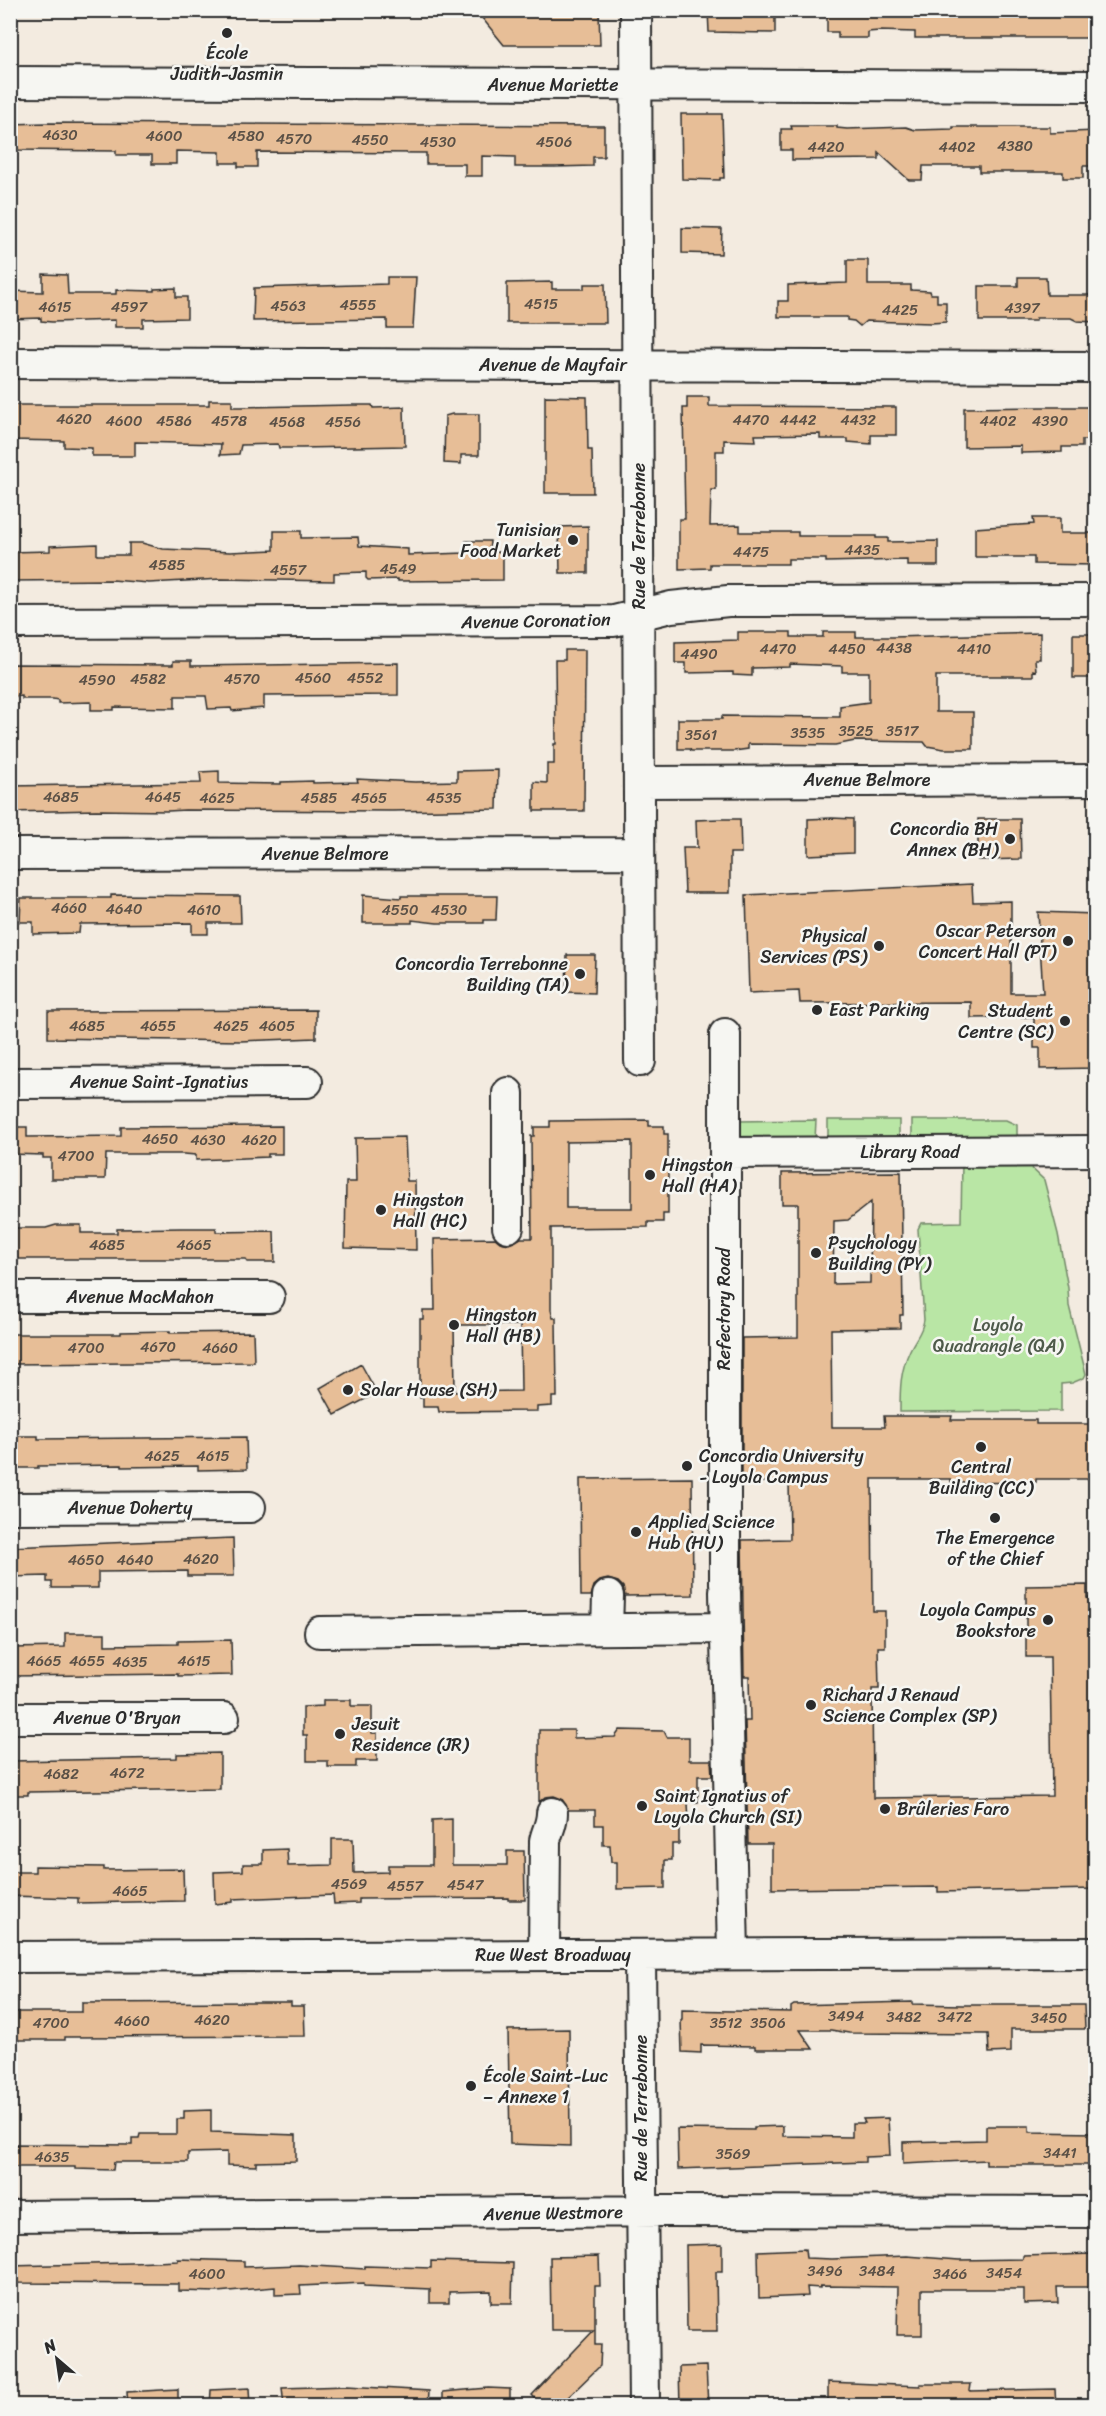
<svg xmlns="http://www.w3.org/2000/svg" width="1106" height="2416" font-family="Sriracha,sans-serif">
	<rect width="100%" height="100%" fill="#f3ebe0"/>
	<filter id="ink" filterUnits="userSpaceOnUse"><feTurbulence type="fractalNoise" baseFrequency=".0167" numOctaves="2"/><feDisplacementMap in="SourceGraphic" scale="12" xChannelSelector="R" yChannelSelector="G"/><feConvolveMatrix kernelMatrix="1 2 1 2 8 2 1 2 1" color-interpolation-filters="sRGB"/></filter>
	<g filter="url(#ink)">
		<path fill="#b9e6a5" stroke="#728868" stroke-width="1.5" d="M816 1120 815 1140 738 1139 739 1121Z
			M828 1120H899V1141L828 1140Z
			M912 1120H1006L1017 1125V1138L912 1141Z
			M1024 1161 1044 1180 1058 1234 1068 1288 1069 1306 1086 1374 1084 1378 1072 1383 1061 1384V1411L900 1412C900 1389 900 1371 910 1350 915 1339 922 1333 924 1320L918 1229 921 1223 961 1222 962 1162Z"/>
		<path fill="#e7be97" stroke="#2b2b2b" stroke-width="1.5" fill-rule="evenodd" d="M708 10H775V33L709 32Z
			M827 10H1095V38H915V32L879 31 868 32V38H838V32H827Z
			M545 12H599L600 45H504L478 13Z
			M681 114H722L724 178H720V180L682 179Z
			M47 123 604 126V157H593V166L554 167H515V157L482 156V176H465V164H426V153L257 152V167H238V163H220V152L176 151V164H152V155H116V151L10 150V124Z
			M791 126H837V128L847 129 906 127 915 130 953 129V127H1050V133L1095 131V166H1083V178H1063V172H979V166H923L922 180H909L879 153V159L792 160V150H781V129H792Z
			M682 228 722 229 721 254 682 253Z
			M847 260H868V285H911V290L930 291 931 294H937V302H946V322L931 323 866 321 860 326 854 321 847 320V317H778V301H788V285L847 283Z
			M43 274 67 275 68 294H116V290L154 291V289L176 288V297H187V318L143 319V327H115V320L52 322 41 321V318L10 319V291L43 292Z
			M387 277H416L413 328H387V319L253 321 254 288 387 284Z
			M1018 277H1046L1047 295H1095V322L1077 321 1071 318H1036V321H979V286H1018Z
			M552 282V289H584V284H605L606 323H507V283Z
			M545 396 587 397 588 450H592L593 493H545Z
			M687 397H709V406L896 407V435H871V444L848 442V439H820V434L755 435 756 441 724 440V451H716V490H711L710 526 740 525V532H798V536H876V538H888V542L938 541V566H907V560L826 562V559H788V564H710V568L679 569V519H685L683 408H687Z
			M209 400H232V407H241L352 405H372L373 408 404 407 405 446 301 448H279L278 444 241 445 239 454 220 455 221 444 135 442V456H92V448L64 447V441L10 440V405H209Z
			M1041 407H1095V440H1082V447H1062V452L1021 453V446L964 447V408Z
			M452 414H479V455H461V464L444 463 445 416Z
			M1033 518H1060V533H1095V565L1034 564V557H975V528L1034 524Z
			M588 526V573H560L559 527Z
			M274 531H301V538L358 537 359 546 408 549V555L466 553V541H490L489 552H503V580L398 581V579L368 580 366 578V572L334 573V581L221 579 149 583 112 580 10 581V552L50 551V546L97 544V555H129V543H142L163 549 230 552 274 550Z
			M738 632H791V637H823V632H856V637H893L1040 633V659H1035L1036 671 1033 670V676H936V712H973V749H944L927 746 924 742 855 741 835 745 748 744V749L734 751H691L690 749H678V719H722V716L840 717V706L869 702V672H842V666L790 664V667L752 668V676L733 675V672L686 673V663H675V642L738 640Z
			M1073 634H1095V678H1073Z
			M565 650H585L584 811H534V782L547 783V764H554V744H556L555 660H565Z
			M173 661H191V666L398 663V695L264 696V708L232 711 231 708 208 709 206 696H175V708L114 707V710H91V702L58 703V700L53 699H22V696L10 697V664L173 665Z
			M498 770 497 809 392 811 185 810 168 811 96 810 10 812V786L201 783 200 772 219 771V783L281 784V782L313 781V783L358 782 357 779 415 782 457 781V771Z
			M832 818 853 819V853L808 855V819Z
			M719 819H740L741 853H730V893H685L683 848H697L696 820Z
			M978 819H1020L1021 859 978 860Z
			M972 884 973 902 1011 901V993H1043L1038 912 1095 914V1068L1040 1069V1048H1034V1017L971 1018V1002L800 1003 799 991 749 993 746 895Z
			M111 895 240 896 241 923H208V934H192V923L80 924 79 933 33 934V922H20L21 898H111Z
			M363 895 401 898V896H497L496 920H484V923H437L412 920V923H363Z
			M567 955H595L594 993 566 992Z
			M316 1010V1038L241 1041 48 1038V1011Z
			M649 1120V1126H664V1134H668V1214H663V1222H648V1227L551 1228V1310L553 1318H556L557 1397H552V1406L537 1407V1411L439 1412 438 1407H423V1398H420V1319H423V1310H435L434 1239 495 1238 500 1242 509 1244 521 1238H532L531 1136H534V1127H550V1121ZM632 1141V1208H566V1142ZM454 1325H520L521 1391 455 1392Z
			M282 1126V1154H268V1157L196 1160V1155L184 1154H106L105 1179H51V1158H43V1155L10 1154V1127H27V1137L121 1136V1127Z
			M405 1137 407 1181H415L416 1250 345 1248 346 1182H356L355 1138Z
			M901 1172 903 1315H900V1328L831 1329 832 1427H885L884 1416H952L951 1420H1036V1424H1095V1479H1036V1482L951 1483V1479H872L873 1611H885V1647H878L879 1689H872L873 1798 1052 1796 1050 1657H1026V1586L1087 1585V1598H1095V1889L938 1892V1887L772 1889V1844H748L745 1721H750L749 1676H744L742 1540 790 1539 789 1481 742 1483V1338L798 1337V1204H782V1173ZM871 1202 870 1283 833 1284 834 1221 848 1220Z
			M56 1225H81V1233H117V1229L182 1228H216V1232L274 1231 275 1262H247L246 1259H10V1228H46Z
			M170 1331V1333L253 1332 254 1362 10 1364V1334H121V1332Z
			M361 1364 377 1393 335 1415 320 1388Z
			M10 1436H38V1439L246 1437 247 1469 198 1470V1466L122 1467V1465L38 1466V1468H10Z
			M692 1478 693 1595 625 1596 623 1587 618 1582 608 1579 600 1581 594 1586 591 1596H581L580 1479Z
			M233 1538 234 1576H187V1571L98 1572V1588H52V1582H47V1576L10 1577V1547Z
			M65 1633H105V1645L178 1644V1641L231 1640 232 1675 178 1676V1674L10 1676V1648L65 1647Z
			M323 1700H351V1706H372V1733H377V1761H356V1767H328V1761H307V1735H303V1707L323 1706Z
			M539 1730H574V1738L615 1737 620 1730 664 1731 667 1737H689V1760H711L712 1776H698V1802H688L689 1825H679V1844H672V1860H665V1888L617 1889V1862H611L610 1845H603V1825H595V1810H568L562 1799 554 1796 545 1797 539 1802Z
			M220 1753V1789L28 1792V1795H10V1761L177 1758V1754Z
			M452 1819V1865H507V1851H524L525 1900H508V1898L359 1899V1903L334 1904 333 1895 233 1899V1902L215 1904 214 1872 243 1871V1864H263V1850L287 1849 288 1866 332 1865V1839H353L354 1873 388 1872V1865H432V1820Z
			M35 1866 104 1867V1870L183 1869 184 1901 78 1903V1898L10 1896V1872H35Z
			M252 2002H291V2006H304L305 2036 65 2037V2040H11L10 2038V2012H82V2003Z
			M912 2002V2004L962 2005H1084L1085 2029H1011V2052L989 2053 988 2034 849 2033 831 2030H800L813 2049H755V2046L701 2045V2053L682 2052 681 2020H682V2010L791 2012V2007L794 2005Z
			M569 2029 570 2146 510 2144 508 2030Z
			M211 2110V2132L296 2135V2161L256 2162V2166L227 2165V2152L188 2153V2162H114L113 2170 75 2169V2167H10V2144L132 2145V2138H139L140 2134H177V2119H184V2111Z
			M888 2118 890 2156 865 2157V2162L678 2169 677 2129 754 2130V2127L783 2126V2136L852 2137V2123H865L863 2119Z
			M986 2126H1029V2132L1095 2133 1094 2165H986V2160L903 2164V2142L986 2140Z
			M722 2244V2272H716L717 2331H687L686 2245Z
			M805 2249 806 2258 832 2259 907 2256 959 2260 1023 2259V2256L1093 2254V2287H1057L1058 2303 1024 2304V2289H922V2335H897L898 2287 820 2286V2288L807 2287 808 2296 759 2298 758 2251Z
			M599 2256 600 2286H595V2345H601L600 2366 559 2406H542L532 2395 594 2330H551L550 2257Z
			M178 2259 244 2261V2267L299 2265 365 2269V2266L431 2268V2261L513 2263 512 2303H491V2291L449 2292V2303H430V2289L364 2286V2283L300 2286 301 2294 275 2295V2287L217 2292 178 2291V2284L10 2283V2266L132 2263 178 2261Z
			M706 2366 708 2406H680L679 2367Z
			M828 2382 920 2386V2384H971L970 2391 1055 2389 1056 2406H920V2402L863 2401V2406H828Z
			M347 2386 429 2391 428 2406H284L282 2388Z
			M249 2388 250 2406H210L211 2390Z
			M488 2388 510 2389V2406H443V2392Z
			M178 2389V2406H128L127 2392Z"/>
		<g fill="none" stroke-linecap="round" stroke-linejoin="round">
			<defs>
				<path id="minor" d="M636 10 640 1061
					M10 82 1096 86
					M10 363 1096 367
					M10 623 614 621 671 607 728 601 1096 600
					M639 782 1096 780
					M10 854 639 853
					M10 1083 307 1082
					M508 1093V1227
					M725 1153 1096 1151
					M10 1297H269
					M10 1508 250 1507
					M725 1584V1034
					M725 1592 733 1954
					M607 1629 608 1596
					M320 1632 726 1628
					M10 1718H224
					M544 1955 545 1841C547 1831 552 1824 552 1813
					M640 1955 644 2406
					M10 1957 1096 1953
					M10 2216 665 2211 1096 2212"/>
			</defs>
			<use href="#minor" stroke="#2b2b2b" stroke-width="34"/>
			<use href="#minor" stroke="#f6f6f2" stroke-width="30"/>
		</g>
	</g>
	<g fill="#2b2b2b" stroke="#f6f6f2" stroke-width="2">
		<circle cx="227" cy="33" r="6"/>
		<circle cx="573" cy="540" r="6"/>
		<circle cx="1010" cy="839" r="6"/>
		<circle cx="1068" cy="941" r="6"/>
		<circle cx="879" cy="946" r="6"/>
		<circle cx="580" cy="974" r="6"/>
		<circle cx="817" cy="1010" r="6"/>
		<circle cx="1065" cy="1021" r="6"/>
		<circle cx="650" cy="1175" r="6"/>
		<circle cx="381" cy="1210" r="6"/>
		<circle cx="816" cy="1253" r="6"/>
		<circle cx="454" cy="1325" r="6"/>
		<circle cx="348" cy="1390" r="6"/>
		<circle cx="981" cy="1447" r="6"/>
		<circle cx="687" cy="1466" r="6"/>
		<circle cx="995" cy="1518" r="6"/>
		<circle cx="636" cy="1532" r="6"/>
		<circle cx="1048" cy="1620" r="6"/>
		<circle cx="811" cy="1705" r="6"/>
		<circle cx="340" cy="1734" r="6"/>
		<circle cx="642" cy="1806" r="6"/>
		<circle cx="885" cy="1809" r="6"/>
		<circle cx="471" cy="2086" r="6"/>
	</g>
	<g text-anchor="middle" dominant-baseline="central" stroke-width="5" stroke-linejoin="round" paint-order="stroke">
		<g font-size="15" fill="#5a5046">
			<text x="60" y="135">4630</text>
			<text x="164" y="136">4600</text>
			<text x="246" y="136">4580</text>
			<text x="294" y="139">4570</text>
			<text x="370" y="140">4550</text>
			<text x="438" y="142">4530</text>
			<text x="554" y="142">4506</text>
			<text x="1015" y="146">4380</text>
			<text x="826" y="147">4420</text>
			<text x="957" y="147">4402</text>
			<text x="541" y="304">4515</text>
			<text x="358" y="305">4555</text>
			<text x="288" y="306">4563</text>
			<text x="55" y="307">4615</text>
			<text x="129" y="307">4597</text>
			<text x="1022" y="308">4397</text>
			<text x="900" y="310">4425</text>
			<text x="74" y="419">4620</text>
			<text x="751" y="420">4470</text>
			<text x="798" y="420">4442</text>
			<text x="858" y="420">4432</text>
			<text x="124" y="421">4600</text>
			<text x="174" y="421">4586</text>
			<text x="229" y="421">4578</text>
			<text x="998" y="421">4402</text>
			<text x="1050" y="421">4390</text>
			<text x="287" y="422">4568</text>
			<text x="343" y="422">4556</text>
			<text x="862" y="550">4435</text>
			<text x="751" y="552">4475</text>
			<text x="167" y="565">4585</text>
			<text x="398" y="569">4549</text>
			<text x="288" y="570">4557</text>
			<text x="894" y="648">4438</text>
			<text x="778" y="649">4470</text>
			<text x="847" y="649">4450</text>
			<text x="974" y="649">4410</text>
			<text x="699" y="654">4490</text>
			<text x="313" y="678">4560</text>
			<text x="365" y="678">4552</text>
			<text x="148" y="679">4582</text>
			<text x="242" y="679">4570</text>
			<text x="97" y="680">4590</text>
			<text x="856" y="731">3525</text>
			<text x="902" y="731">3517</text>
			<text x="808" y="733">3535</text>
			<text x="701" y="735">3561</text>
			<text x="61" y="797">4685</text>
			<text x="163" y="797">4645</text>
			<text x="217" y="798">4625</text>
			<text x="319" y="798">4585</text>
			<text x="369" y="798">4565</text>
			<text x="444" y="798">4535</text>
			<text x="69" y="908">4660</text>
			<text x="124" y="909">4640</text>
			<text x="204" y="910">4610</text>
			<text x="400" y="910">4550</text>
			<text x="449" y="910">4530</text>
			<text x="87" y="1026">4685</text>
			<text x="158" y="1026">4655</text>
			<text x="231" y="1026">4625</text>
			<text x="277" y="1026">4605</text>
			<text x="160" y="1139">4650</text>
			<text x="208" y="1140">4630</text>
			<text x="259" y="1140">4620</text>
			<text x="76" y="1156">4700</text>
			<text x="107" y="1245">4685</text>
			<text x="194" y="1245">4665</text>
			<text x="158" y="1347">4670</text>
			<text x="86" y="1348">4700</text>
			<text x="220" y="1348">4660</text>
			<text x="162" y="1456">4625</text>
			<text x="213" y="1456">4615</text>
			<text x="201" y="1559">4620</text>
			<text x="86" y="1560">4650</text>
			<text x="135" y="1560">4640</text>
			<text x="44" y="1661">4665</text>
			<text x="87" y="1661">4655</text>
			<text x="194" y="1661">4615</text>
			<text x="130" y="1662">4635</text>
			<text x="127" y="1773">4672</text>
			<text x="61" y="1774">4682</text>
			<text x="349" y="1884">4569</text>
			<text x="465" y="1885">4547</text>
			<text x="405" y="1886">4557</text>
			<text x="130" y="1891">4665</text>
			<text x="846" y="2016">3494</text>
			<text x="904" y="2017">3482</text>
			<text x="955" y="2017">3472</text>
			<text x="1049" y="2018">3450</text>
			<text x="212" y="2020">4620</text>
			<text x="132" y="2021">4660</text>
			<text x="51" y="2023">4700</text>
			<text x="726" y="2023">3512</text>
			<text x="768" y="2023">3506</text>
			<text x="1060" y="2153">3441</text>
			<text x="733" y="2154">3569</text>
			<text x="52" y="2157">4635</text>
			<text x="825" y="2271">3496</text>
			<text x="877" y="2271">3484</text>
			<text x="1004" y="2273">3454</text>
			<text x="207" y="2274">4600</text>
			<text x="950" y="2274">3466</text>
		</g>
		<g font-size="18" fill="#2b2b2b" stroke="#f6f6f2" text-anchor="start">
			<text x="227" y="53" text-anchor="middle">École<tspan x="227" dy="21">Judith-Jasmin</tspan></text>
			<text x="561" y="530" text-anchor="end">Tunisian<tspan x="561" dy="21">Food Market</tspan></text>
			<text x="998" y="829" text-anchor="end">Concordia BH<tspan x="998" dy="21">Annex (BH)</tspan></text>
			<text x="1056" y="931" text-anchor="end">Oscar Peterson<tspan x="1056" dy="21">Concert Hall (PT)</tspan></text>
			<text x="867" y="936" text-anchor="end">Physical<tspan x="867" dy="21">Services (PS)</tspan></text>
			<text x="568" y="964" text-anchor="end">Concordia Terrebonne<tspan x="568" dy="21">Building (TA)</tspan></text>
			<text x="829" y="1010">East Parking</text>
			<text x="1053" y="1011" text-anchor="end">Student<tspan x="1053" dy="21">Centre (SC)</tspan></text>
			<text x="662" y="1165">Hingston<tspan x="662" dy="21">Hall (HA)</tspan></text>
			<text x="393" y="1200">Hingston<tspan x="393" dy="21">Hall (HC)</tspan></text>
			<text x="828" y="1243">Psychology<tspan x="828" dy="21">Building (PY)</tspan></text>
			<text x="466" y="1315">Hingston<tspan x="466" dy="21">Hall (HB)</tspan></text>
			<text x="360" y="1390">Solar House (SH)</text>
			<text x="699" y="1456">Concordia University<tspan x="699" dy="21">- Loyola Campus</tspan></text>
			<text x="981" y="1467" text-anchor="middle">Central<tspan x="981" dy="21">Building (CC)</tspan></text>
			<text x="648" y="1522">Applied Science<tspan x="648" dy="21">Hub (HU)</tspan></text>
			<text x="995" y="1538" text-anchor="middle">The Emergence<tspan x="995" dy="21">of the Chief</tspan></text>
			<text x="1036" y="1610" text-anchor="end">Loyola Campus<tspan x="1036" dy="21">Bookstore</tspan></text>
			<text x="823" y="1695">Richard J Renaud<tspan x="823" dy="21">Science Complex (SP)</tspan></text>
			<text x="352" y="1724">Jesuit<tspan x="352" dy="21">Residence (JR)</tspan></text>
			<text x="654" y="1796">Saint Ignatius of<tspan x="654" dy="21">Loyola Church (SI)</tspan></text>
			<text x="897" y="1809">Brûleries Faro</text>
			<text x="483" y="2076">École Saint-Luc<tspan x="483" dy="21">– Annexe 1</tspan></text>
		</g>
		<g font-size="18" fill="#2b2b2b" stroke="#f6f6f2">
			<text x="553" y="85">Avenue Mariette</text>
			<text x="553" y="365">Avenue de Mayfair</text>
			<text transform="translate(639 536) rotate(-90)">Rue de Terrebonne</text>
			<text transform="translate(536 621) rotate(-1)">Avenue Coronation</text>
			<text x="867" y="780">Avenue Belmore</text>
			<text x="325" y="854">Avenue Belmore</text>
			<text x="159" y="1082">Avenue Saint-Ignatius</text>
			<text x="910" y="1152">Library Road</text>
			<text x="140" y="1297">Avenue MacMahon</text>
			<text transform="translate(724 1309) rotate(-90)">Refectory Road</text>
			<text x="130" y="1508">Avenue Doherty</text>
			<text x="117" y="1718">Avenue O'Bryan</text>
			<text x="553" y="1955">Rue West Broadway</text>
			<text transform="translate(641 2108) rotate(-90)">Rue de Terrebonne</text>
			<text transform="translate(553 2213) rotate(-1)">Avenue Westmore</text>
		</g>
		<g font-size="18" fill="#4e5a4a" stroke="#f6f6f2">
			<text x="998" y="1325">Loyola<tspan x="998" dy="21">Quadrangle (QA)</tspan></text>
		</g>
	</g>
	<rect width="1106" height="2416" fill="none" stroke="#f6f6f2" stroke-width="36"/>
	<rect x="18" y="18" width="1070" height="2380" fill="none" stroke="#2b2b2b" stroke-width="2" filter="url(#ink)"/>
	<g transform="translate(57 2359) rotate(331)" stroke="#f6f6f2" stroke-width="4.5" paint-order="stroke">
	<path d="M0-4.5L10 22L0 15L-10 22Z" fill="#2b2b2b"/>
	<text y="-9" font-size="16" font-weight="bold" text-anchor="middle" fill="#2b2b2b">N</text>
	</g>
</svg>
